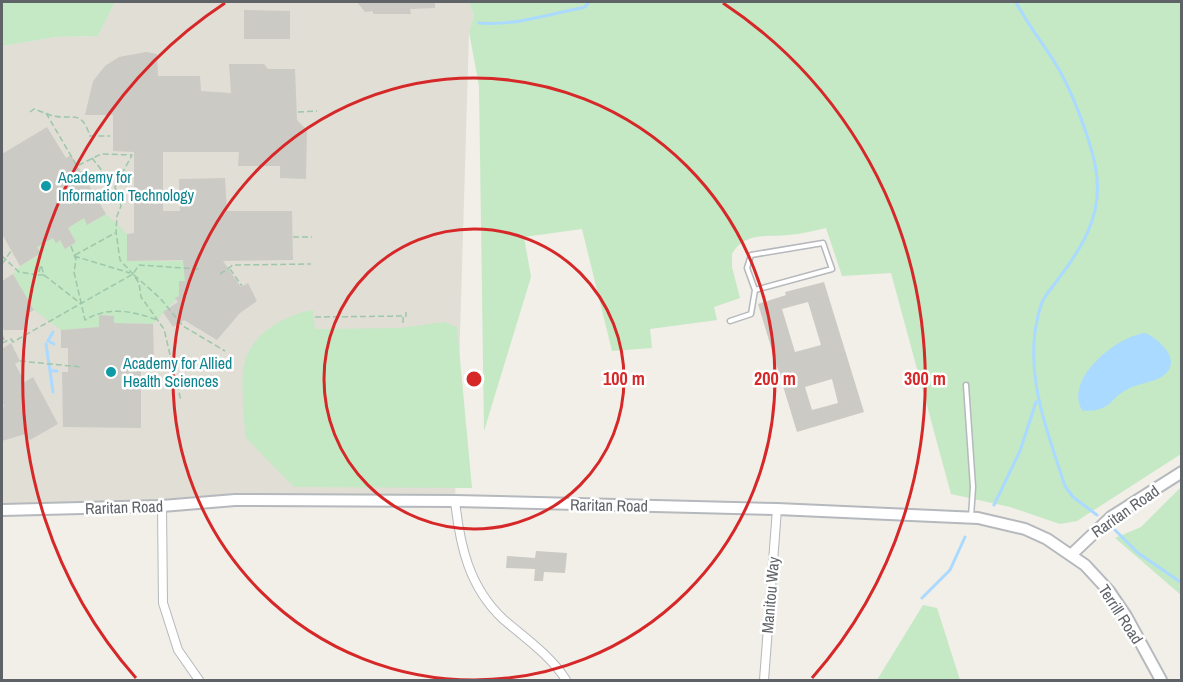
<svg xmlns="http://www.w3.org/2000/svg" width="1183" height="682" font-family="'Archivo Narrow',sans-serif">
	<rect width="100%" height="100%" fill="#f1efe8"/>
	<path fill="#e1ded6" d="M115 2H469L474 16 469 33 455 501 2 506V46L56 37 98 36Z"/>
	<path fill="#c5e8c5" d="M2 2H115L98 36 56 37 2 46Z
		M469 2H1181V454L1077 521 1060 524 1010 507 951 494 891 273 842 276 826 228C813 231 801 234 788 235 766 237 744 232 732 254V267L740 298 714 307 717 320 650 329 652 348 612 351 582 229 524 237 531 277 484 431 479 86 469 32 474 16Z
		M106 214 127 234V261H183L184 267 198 281H179V296L153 324 127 323 114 327 113 316 100 315 99 327 61 330 34 310 13 274 20 266 41 254 37 247 53 238 56 242 60 240 65 249 76 242 68 228 84 218 88 225Z
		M313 310 315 329 400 328 444 322 457 327 472 488 294 487 245 437C245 416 240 385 244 366 250 334 284 315 313 310Z
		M1181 487V595L1115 538 1141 527Z
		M923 605 937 608 960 680H877Z"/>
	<path fill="#aadaff" d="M1146 333C1161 341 1183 361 1163 376 1152 383 1139 383 1128 389 1107 400 1113 411 1083 411 1062 380 1118 335 1146 333Z"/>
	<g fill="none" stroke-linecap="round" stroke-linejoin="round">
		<path stroke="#aadaff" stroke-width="3" d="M1016 2C1027 24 1042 42 1055 63 1071 88 1095 149 1097 179 1101 217 1081 249 1059 278 1054 286 1044 295 1041 305 1021 367 1046 427 1065 486L1073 497 1097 515
			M479 23C514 26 551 14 585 7L589 2
			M53 332 48 341 54 344
			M46 344 50 371H57
			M50 371 53 392
			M994 505 1020 451 1036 402
			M1115 530 1138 553 1182 583
			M922 598 950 570 965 537"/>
	</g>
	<path fill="#cccac5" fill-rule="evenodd" d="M357 2H435V8L410 9 411 14H373V11L365 12Z
		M244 10 290 11V39H244Z
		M146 52 157 54 158 76H200L201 91 231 93 229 64H264L268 69H295L297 120 307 130 306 179 280 178V166H238L239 152H163V211H180L179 179 225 178 227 211H292L293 260 223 261 241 287 248 283 257 301 240 313 217 340 184 320 173 327 163 312 178 302 175 298 179 296V281H185L183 260 127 261V234L134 233V152L113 151V115H85L93 81 105 66 119 57Z
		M47 127 66 158 71 155 106 214 87 225 84 218 68 228 76 242 65 249 60 240 56 243 53 238 37 247 41 253 20 266 2 234V154Z
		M13 274 34 310 27 314 26 330H4L2 326V281Z
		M824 282 864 412 797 432 758 304 786 295 785 292ZM808 302 821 345 795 352 782 309ZM832 379 838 403 812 410 805 387Z
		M99 315 114 316V323L153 324 154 358H141V428L63 427 62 372H68V348H61V330L99 327Z
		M11 343 20 361 15 364 25 382 33 377 58 424 30 440 25 434 2 441V408L4 406 2 401V349Z
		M536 551 567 553 565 573 544 572 543 581H534L535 569 506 568 507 556 535 558Z"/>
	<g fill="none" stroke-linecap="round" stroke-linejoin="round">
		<defs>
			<path id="service" d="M823 243 832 269 755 290 747 268 751 255Z
				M730 321 751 314 755 290
				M966 385 973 487 971 517"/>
			<path id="minor" d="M455 501C460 546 469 587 503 619 525 638 550 655 566 680
				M162 506 163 603 178 650 199 680
				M764 680 777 509"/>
			<path id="tertiary" d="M2 510 162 506 235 500 455 501 777 509 978 518 1025 529 1047 539 1085 565 1109 591 1126 616 1161 680
				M1072 554 1111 517 1182 472"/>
		</defs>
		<use href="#service" stroke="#b5b8bc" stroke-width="7"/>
		<use href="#minor" stroke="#b5b8bc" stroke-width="10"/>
		<use href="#tertiary" stroke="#b5b8bc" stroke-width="14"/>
		<path stroke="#9cc7a9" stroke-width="1.5" stroke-dasharray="6 3" stroke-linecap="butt" d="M447 2H455
			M30 112 34 109C40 111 47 114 53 116 74 120 81 109 90 136H110
			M298 112 317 111
			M46 113 77 166 101 154 132 155 115 187
			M92 158 115 187 121 206 117 216 116 232 120 260 133 274 139 283 141 297 164 329 181 401
			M293 237H312
			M71 246 76 260 74 272 85 320C107 306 134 311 157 320
			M75 255 115 233
			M2 256 19 272 37 275
			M74 256 130 273
			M230 269 242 286
			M220 274 233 265 311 264
			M44 275H38L41 265 44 275 80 303
			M134 275 160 298 183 326 225 351
			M315 317 406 316V312
			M403 317V325
			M2 335 4 340
			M2 343 11 339 13 342 133 274 139 265 199 269
			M20 361 81 367
			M2 405V406"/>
		<use href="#service" stroke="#fff" stroke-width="4"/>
		<use href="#minor" stroke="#fff" stroke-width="8"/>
		<use href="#tertiary" stroke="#fff" stroke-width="10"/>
		<path stroke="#9cc7a9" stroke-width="1.5" stroke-dasharray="6 3" stroke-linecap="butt" d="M2 264 11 251"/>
	</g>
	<g fill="none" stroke="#d62828" stroke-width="3">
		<circle cx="474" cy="379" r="150"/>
		<circle cx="474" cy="379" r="301"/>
		<path d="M136 678A451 451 0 0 1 225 3M723 3A451 451 0 0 1 812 678"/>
	</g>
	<g fill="#0f9aa8" stroke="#fff" stroke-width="2">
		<circle cx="46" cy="186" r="6"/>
		<circle cx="111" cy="372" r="6"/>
	</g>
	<g text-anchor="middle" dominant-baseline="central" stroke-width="5" stroke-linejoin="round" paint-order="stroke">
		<g font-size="16" fill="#0d838f" stroke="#fff" text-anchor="start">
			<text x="58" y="177">Academy for<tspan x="58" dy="18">Information Technology</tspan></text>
			<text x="123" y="363">Academy for Allied<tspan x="123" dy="18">Health Sciences</tspan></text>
		</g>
		<g font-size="16" fill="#5f6368" stroke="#fff">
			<text transform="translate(609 505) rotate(1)">Raritan Road</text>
			<text transform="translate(124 507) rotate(-2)">Raritan Road</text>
			<text transform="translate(1125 511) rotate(-35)">Raritan Road</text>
			<text transform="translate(770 595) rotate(-85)">Manitou Way</text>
			<text transform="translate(1121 614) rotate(57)">Terrill Road</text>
		</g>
	</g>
	<circle cx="474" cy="379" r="9" fill="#d62828" stroke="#fff" stroke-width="3"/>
	<g font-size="18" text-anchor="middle" font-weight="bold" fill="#d62828" stroke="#fff" stroke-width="5" stroke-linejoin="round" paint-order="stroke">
		<text x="624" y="385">100 m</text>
		<text x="775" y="385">200 m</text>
		<text x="925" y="385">300 m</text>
	</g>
	<rect width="1183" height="682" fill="none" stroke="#5f6368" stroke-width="6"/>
</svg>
